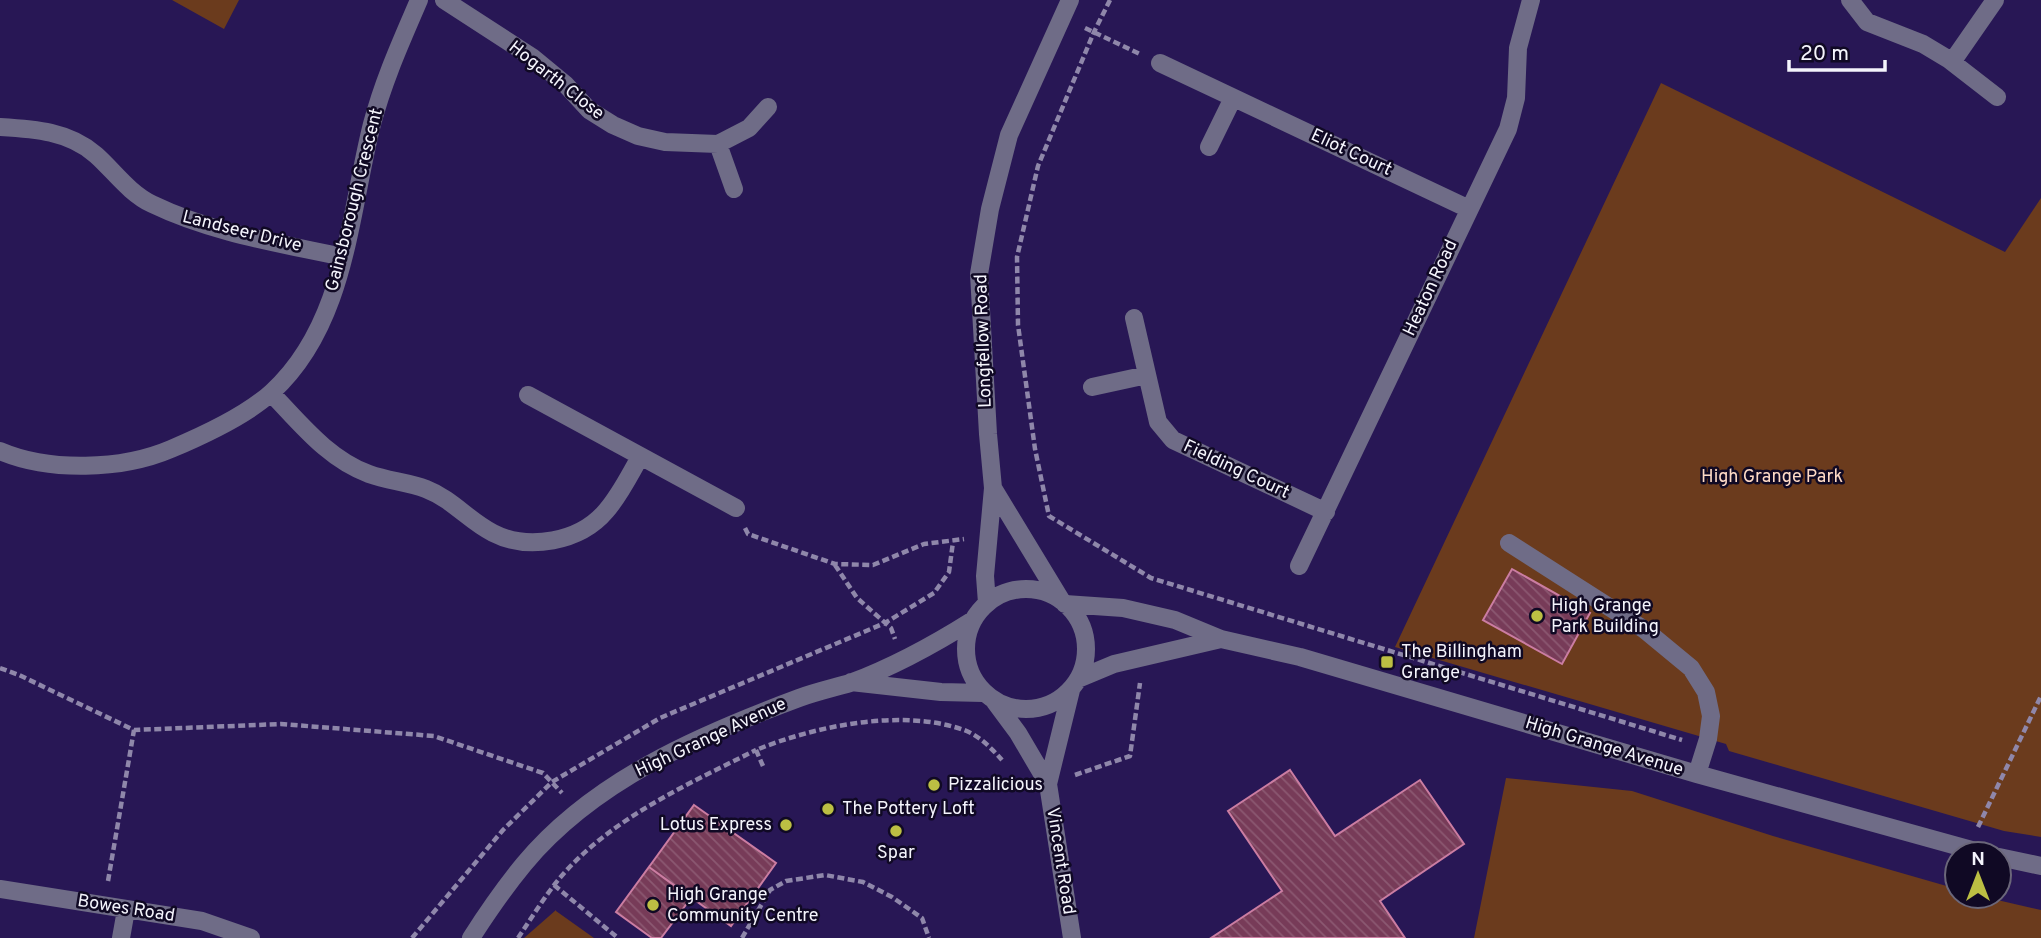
<svg xmlns="http://www.w3.org/2000/svg" width="2041" height="938" font-family="Overpass,sans-serif">
	<defs>
		<pattern id="building-back-hatch" width="6" height="6" patternUnits="userSpaceOnUse" patternTransform="scale(1.75)"><rect width="6" height="6" fill="#773b58"/><path d="M-1 5l2 2M0 0l6 6M5-1l2 2" fill="none" stroke="#8b5871"/></pattern>
	</defs>
	<rect width="100%" height="100%" fill="#281755"/>
	<path fill="#6b3b1d" d="M172 0H239L224 29Z
		M1661 83 2005 252 2041 198V837L2004 831 1729 751 1726 744 1395 647Z
		M1506 778 1632 791 1773 836 1957 889V896H1980L2041 910V938H1474Z
		M556 910V911L594 938H524Z"/>
	<path fill="url(#building-back-hatch)" stroke="#cb7da2" stroke-width="2" d="M1512 569 1590 613 1562 664 1483 620Z
		M1290 770 1335 836 1420 780 1464 844 1380 901 1405 938H1211L1282 891 1228 811Z
		M694 805 776 863 731 926 649 867Z
		M649 867 691 898 661 938H652L616 912Z"/>
	<g fill="none" stroke-linecap="round" stroke-linejoin="round">
		<path stroke="#8f87aa" stroke-width="4.5" stroke-dasharray="7 3.5" stroke-linecap="butt" d="M1110 0 1094 32 1038 166 1017 257 1018 325 1035 449 1049 516 1151 578 1682 740
			M1085 28 1140 54
			M745 528 748 534 835 564 873 565 924 544 964 539
			M835 565 857 598 891 628 895 639
			M0 668 19 675 134 730 281 724 434 736 543 773 562 793
			M763 766 756 750C815 726 902 708 964 730 980 736 991 748 1002 760
			M1075 775 1130 756 1140 683
			M1978 827 2041 696
			M108 881 134 730
			M554 885 618 938
			M412 938 503 830 552 782 660 718 885 623 934 593 949 572 953 542
			M518 938C533 916 547 892 565 872 616 816 690 783 756 750
			M742 938 770 890 786 881 825 875 863 882 892 897 922 918 929 938"/>
		<path stroke="#6f6c87" stroke-width="18" d="M444 0 532 57 566 85 589 110 613 125 638 136 665 142 718 144 749 128 768 107
			M1850 0 1867 22 1923 44 1948 59 1997 97
			M1952 62 1995 0
			M1160 63 1469 209
			M0 127C34 129 69 131 96 155 114 171 129 193 152 204 212 233 278 243 343 257
			M718 144 734 189
			M1209 147 1233 98
			M1134 318 1158 422 1173 440 1326 512
			M1092 387 1147 375
			M271 393C301 424 328 459 369 474 388 481 408 482 426 489 452 499 469 521 493 533 528 551 580 542 606 511 620 495 629 476 640 457
			M528 395 736 508
			M0 451C49 472 122 470 171 449 202 436 247 415 272 392 346 324 349 215 372 124 384 79 401 42 419 0
			M993 488 1061 600
			M1509 543 1645 630 1691 668 1706 692 1711 716 1708 739 1697 774
			M1299 566 1508 129 1516 98 1518 48 1531 0
			M966 649a60 60 0 1 1 120 0a60 60 0 1 1-120 0Z
			M987 603 985 576 993 488 988 434 979 274 990 209 1009 135 1070 0
			M1065 604 1123 608 1175 620 1221 639 1300 657 1697 774 1986 854
			M1078 679 1114 664 1221 639
			M851 682 941 692 983 693
			M1071 690 1048 784 1072 938
			M995 702 1018 733 1048 784
			M1999 857 2041 866
			M0 889 202 921 251 938
			M121 938 126 910
			M471 938C487 913 505 887 524 864 593 781 699 735 799 698 815 692 833 688 850 683 893 667 935 644 973 620"/>
	</g>
	<g fill="#bcbf43" stroke="#100924" stroke-width="2.5">
		<circle cx="1537" cy="616" r="7"/>
		<rect x="1380" y="655" width="14" height="14" rx="3.5"/>
		<circle cx="934" cy="785" r="7"/>
		<circle cx="828" cy="809" r="7"/>
		<circle cx="786" cy="825" r="7"/>
		<circle cx="896" cy="831" r="7"/>
		<circle cx="653" cy="905" r="7"/>
	</g>
	<g text-anchor="middle" dominant-baseline="central" stroke-width="5" stroke-linejoin="round" paint-order="stroke">
		<g font-size="18" fill="#f4f4fc" stroke="#100924">
			<text transform="translate(556 81) rotate(38)">Hogarth Close</text>
			<text transform="translate(1351 153) rotate(25)">Eliot Court</text>
			<text transform="translate(355 200) rotate(-76)">Gainsborough Crescent</text>
			<text transform="translate(242 232) rotate(14)">Landseer Drive</text>
			<text transform="translate(1431 288) rotate(-65)">Heaton Road</text>
			<text transform="translate(984 341) rotate(-92)">Longfellow Road</text>
			<text transform="translate(1236 470) rotate(25)">Fielding Court</text>
			<text transform="translate(711 738) rotate(-25)">High Grange Avenue</text>
			<text transform="translate(1604 747) rotate(17)">High Grange Avenue</text>
			<text transform="translate(1060 861) rotate(81)">Vincent Road</text>
			<text transform="translate(126 909) rotate(9)">Bowes Road</text>
		</g>
		<g font-size="18" fill="#fedac6" stroke="#100924">
			<text x="1772" y="477">High Grange Park</text>
		</g>
		<g font-size="18" fill="#f4f4fc" stroke="#100924" text-anchor="start">
			<text x="1551" y="606">High Grange<tspan x="1551" dy="21">Park Building</tspan></text>
			<text x="1401" y="652">The Billingham<tspan x="1401" dy="21">Grange</tspan></text>
			<text x="948" y="785">Pizzalicious</text>
			<text x="842" y="809">The Pottery Loft</text>
			<text x="772" y="825" text-anchor="end">Lotus Express</text>
			<text x="896" y="853" text-anchor="middle">Spar</text>
			<text x="667" y="895">High Grange<tspan x="667" dy="21">Community Centre</tspan></text>
		</g>
	</g>
	<g transform="translate(1978 875)"><circle r="33" fill="#100924" stroke="#6b677a" stroke-width="2"/>
	<path d="M0-5L12 26L0 18L-12 26Z" fill="#bcbf43"/>
	<text y="-10" font-size="19" font-weight="bold" text-anchor="middle" fill="#f4f4fc">N</text>
	</g>
	<path d="M1789 60v10h96v-10" fill="none" stroke="#f4f4fc" stroke-width="3.5"/>
	<text x="1800" y="60" font-size="21" fill="#f4f4fc" stroke="#100924" stroke-width="5" paint-order="stroke">20 m</text>
</svg>
